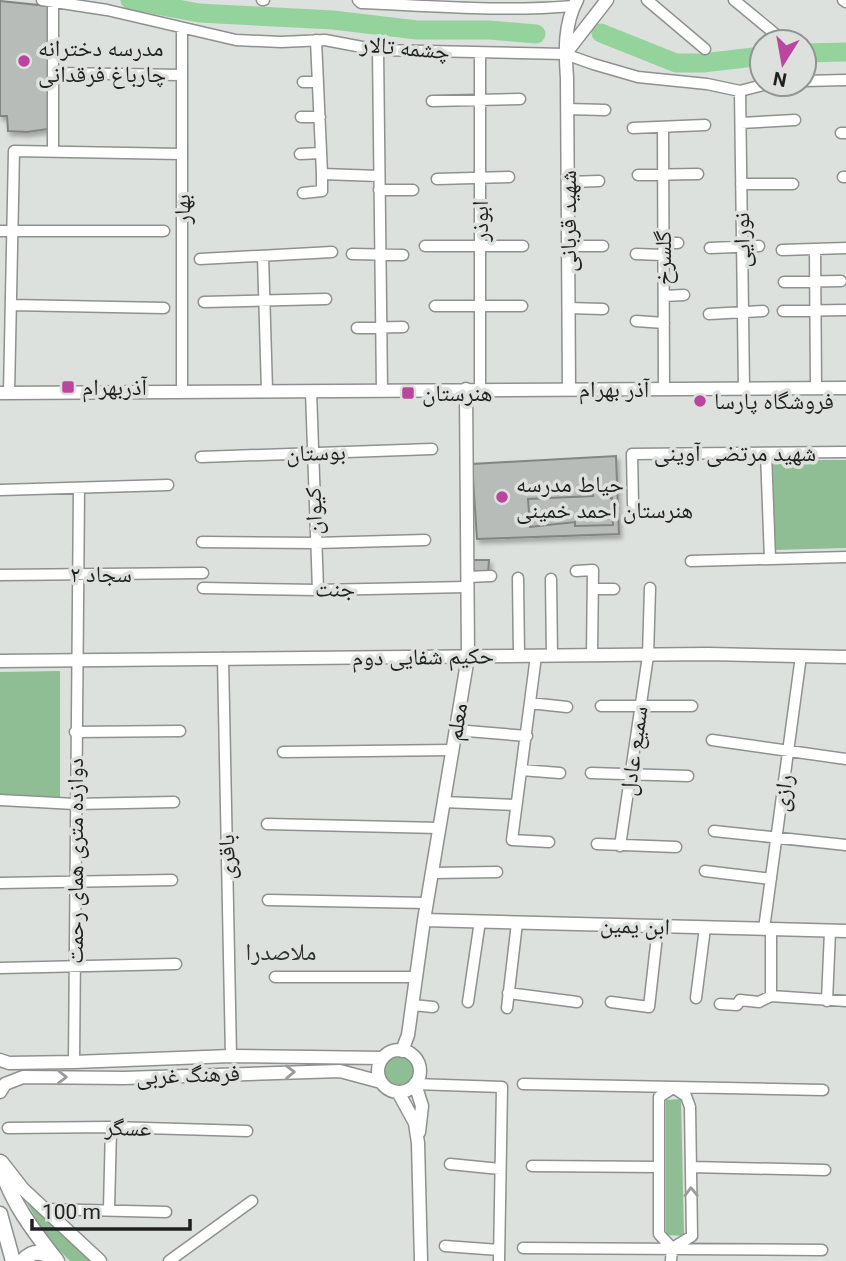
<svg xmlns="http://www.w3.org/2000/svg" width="846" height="1261" font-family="Roboto,'Noto Naskh Arabic',sans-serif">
	<defs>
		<filter id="shadow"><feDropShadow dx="2.5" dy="4" stdDeviation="2" flood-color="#0004"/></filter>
	</defs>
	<rect width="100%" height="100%" fill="#dde1dd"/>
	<path fill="#8fbe94" d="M773 460H846V548L774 550Z
		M60 671V797L0 794V672Z
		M383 1071a15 15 0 1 1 30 0a15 15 0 1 1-30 0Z
		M681 1099 684 1236 666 1235V1100Z
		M22 1194 94 1261H70L47 1238Z"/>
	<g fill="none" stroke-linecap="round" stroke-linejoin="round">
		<path stroke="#94d49c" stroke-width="19" d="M130 0 199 13 333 20 417 30H489L536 34
			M601 33 676 63H703L762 56
			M804 53 846 52"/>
	</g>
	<path fill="#b8bcb9" stroke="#828682" stroke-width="2" filter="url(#shadow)" d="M0 1 48 6V129L27 132 8 131 7 116H0Z
		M616 456 619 534 477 539 472 464Z
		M593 489H606V498H612L613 525 575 526V522L530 527 528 499 593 496Z
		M470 560H489L488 574H470Z"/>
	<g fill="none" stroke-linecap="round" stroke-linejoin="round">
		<defs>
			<path id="minor" d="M42 0 107 10 236 40 281 42 325 40 378 50 565 54 593 64 638 77 707 84 740 91 767 84
				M262 0H264
				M358 0 361 3C432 6 503 12 574 6
				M647 0 705 49
				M734 0 785 42
				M843 0 846 2
				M182 28V391
				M316 40 322 174 379 176
				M378 50 382 390
				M53 73 182 75
				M804 81 846 80
				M303 82H318
				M740 91 744 388
				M432 101 520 99
				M567 109 605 110
				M301 117H320
				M741 123 795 120
				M663 127 664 389
				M633 128 705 125
				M841 133H846
				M53 152V1
				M300 154 321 153
				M638 175 698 174
				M843 177H846
				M437 179 509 177
				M568 182 599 181
				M741 184H793
				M379 190H413
				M303 193 322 191V174
				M0 231H164
				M663 243H678
				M425 246H523
				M568 246H603
				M710 248 759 246
				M782 250 846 248
				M815 250 816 388
				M352 254 403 255
				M636 254 663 255
				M263 256 267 391
				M200 259 332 252
				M784 282 841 281
				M664 296 684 295
				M204 302 326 299
				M11 305 164 308
				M435 306H522
				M568 308 603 309
				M783 311 846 310
				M709 314 763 311
				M636 321 664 323
				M357 328 403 327
				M480 389V53
				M311 391 318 590
				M9 393 14 151 182 154
				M766 453 770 559
				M201 457 432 449
				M0 490 168 485
				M633 504 632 454 846 452
				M202 542 315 543 425 540
				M691 561 846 557
				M576 571 593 570 592 655
				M0 575 203 573
				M467 577 491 576
				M518 578 519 656
				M551 579 552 656
				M203 588 318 590 467 587
				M593 589H614
				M536 656 512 840 549 842
				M223 658 231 1056
				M530 703 567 707
				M601 706H692
				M455 730 527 736
				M75 732 180 731
				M712 740 846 759
				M283 752 452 750
				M521 770 560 773
				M591 773 688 776
				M0 800 75 804 174 802
				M443 802 516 805
				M267 824 439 828
				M714 831 846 845
				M597 844 676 847
				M620 846 648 656 650 588
				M705 871 771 879
				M432 873 497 872
				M0 883 172 880
				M268 900 427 903
				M764 929 801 656
				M771 929V996
				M0 968 176 964
				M275 977H415
				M508 993 577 1002
				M696 998 705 928
				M827 1001 830 931
				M468 1002 480 921
				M611 1002 649 1007 658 927
				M720 1004 737 1005 740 1000 759 1002 771 996 846 1001
				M412 1005 433 1007
				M507 1008 517 923
				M74 1062 79 488
				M415 1084 502 1087 499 1261
				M523 1084 823 1090
				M674 1088 686 1096 690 1107 692 1236 674 1247
				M8 1128 111 1127 247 1131
				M450 1164 500 1169
				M532 1166 658 1167
				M691 1167 825 1170
				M44 1209 166 1212
				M109 1209 111 1127
				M445 1246 499 1250
				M523 1248 822 1250
				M169 1261 252 1201
				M671 1261 672 1248 659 1234V1097L673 1088"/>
			<path id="tertiary" d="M565 54 607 0
				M569 389 567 78C565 51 564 24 577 0
				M0 393 846 388
				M0 661 708 654 846 657
				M424 920 846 931
				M378 1071a21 21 0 1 1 42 0a21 21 0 1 1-42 0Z
				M402 1051 408 1035 424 920 468 657 466 389
				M0 1060 9 1063 74 1062 231 1056 383 1058
				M415 1084 422 1106 419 1132
				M0 1092 5 1084 23 1077 124 1078 340 1071 381 1082
				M398 1092 415 1123 418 1143 421 1261
				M2 1162 23 1189 100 1261"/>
			<path id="secondary" d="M0 1162C8 1198 34 1232 57 1261
				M0 1214 13 1261
				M23 1261C32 1250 41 1251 52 1258"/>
		</defs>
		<use href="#minor" stroke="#8e918e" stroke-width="13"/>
		<use href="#tertiary" stroke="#8e918e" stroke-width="15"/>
		<use href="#secondary" stroke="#8e918e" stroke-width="17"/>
		<use href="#minor" stroke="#fff" stroke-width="10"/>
		<use href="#tertiary" stroke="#fff" stroke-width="12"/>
		<use href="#secondary" stroke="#fff" stroke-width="14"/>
	</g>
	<defs><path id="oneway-chevron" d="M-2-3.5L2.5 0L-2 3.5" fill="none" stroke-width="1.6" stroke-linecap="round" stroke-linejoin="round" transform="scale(1.75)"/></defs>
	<g stroke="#9a9b9a">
		<use href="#oneway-chevron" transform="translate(290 1072) rotate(-1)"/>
		<use href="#oneway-chevron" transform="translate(62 1077) rotate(1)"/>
		<use href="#oneway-chevron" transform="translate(691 1192) rotate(-91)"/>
	</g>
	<g fill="#bb469e" stroke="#dde1dd" stroke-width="2.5">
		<circle cx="24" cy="61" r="7"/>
		<rect x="61" y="380" width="14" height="14" rx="3.5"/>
		<rect x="401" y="386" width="14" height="14" rx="3.5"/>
		<circle cx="700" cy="401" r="7"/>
		<circle cx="502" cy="497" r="7"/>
	</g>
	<g text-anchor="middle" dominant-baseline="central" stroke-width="7" stroke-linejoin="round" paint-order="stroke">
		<g font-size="23" fill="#1f201f" stroke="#dde1dd" text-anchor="start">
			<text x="38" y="48">مدرسه دخترانه<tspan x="38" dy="26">چارباغ فرقدانی</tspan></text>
			<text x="82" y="387">آذربهرام</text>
			<text x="422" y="393">هنرستان</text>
			<text x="714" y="401">فروشگاه پارسا</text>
			<text x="516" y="484">حیاط مدرسه<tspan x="516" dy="26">هنرستان احمد خمینی</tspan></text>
		</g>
		<g font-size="23" fill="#1f201f" stroke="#dde1dd">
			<text transform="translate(405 48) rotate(5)">چشمه تالار</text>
			<text transform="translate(182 209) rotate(-90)">بهار</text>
			<text transform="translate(480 221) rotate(-90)">ابوذر</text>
			<text transform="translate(568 221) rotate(-90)">شهید قربانی</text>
			<text transform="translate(742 240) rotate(-91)">نورایی</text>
			<text transform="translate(663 258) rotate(-90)">گلسرخ</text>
			<text x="614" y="389">آذر بهرام</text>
			<text transform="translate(316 453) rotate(-2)">بوستان</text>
			<text x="735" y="453">شهید مرتضی آوینی</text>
			<text transform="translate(314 511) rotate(-92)">کیوان</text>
			<text x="101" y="574">سجاد ۲</text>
			<text transform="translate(335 589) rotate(-1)">جنت</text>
			<text transform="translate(423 657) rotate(-1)">حکیم شفایی دوم</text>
			<text transform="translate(457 722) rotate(-81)">معلم</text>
			<text transform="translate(634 751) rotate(-82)">سمیع عادل</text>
			<text transform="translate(783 793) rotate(-82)">رازی</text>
			<text transform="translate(227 857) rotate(-91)">باقری</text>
			<text transform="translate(75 861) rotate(-90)">دوازده متری همای رحمت</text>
			<text transform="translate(635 926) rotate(2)">ابن یمین</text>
			<text transform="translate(188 1075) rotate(-2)">فرهنگ غربی</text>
			<text transform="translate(128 1128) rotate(1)">عسگر</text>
		</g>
		<g font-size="24" fill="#2f3230" stroke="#dde1dd">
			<text x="281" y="952">ملاصدرا</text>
		</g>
	</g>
	<g transform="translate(783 63) rotate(191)"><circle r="33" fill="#dde1dd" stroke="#919491" stroke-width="2"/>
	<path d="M0-5L12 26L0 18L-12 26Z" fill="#bb469e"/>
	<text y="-10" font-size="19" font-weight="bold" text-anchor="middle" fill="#1f201f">N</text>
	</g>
	<path d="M32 1219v10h158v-10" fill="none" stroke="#1f201f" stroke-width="3.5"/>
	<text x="42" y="1219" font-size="21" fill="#1f201f" stroke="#dde1dd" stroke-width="5" paint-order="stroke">100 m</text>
</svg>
